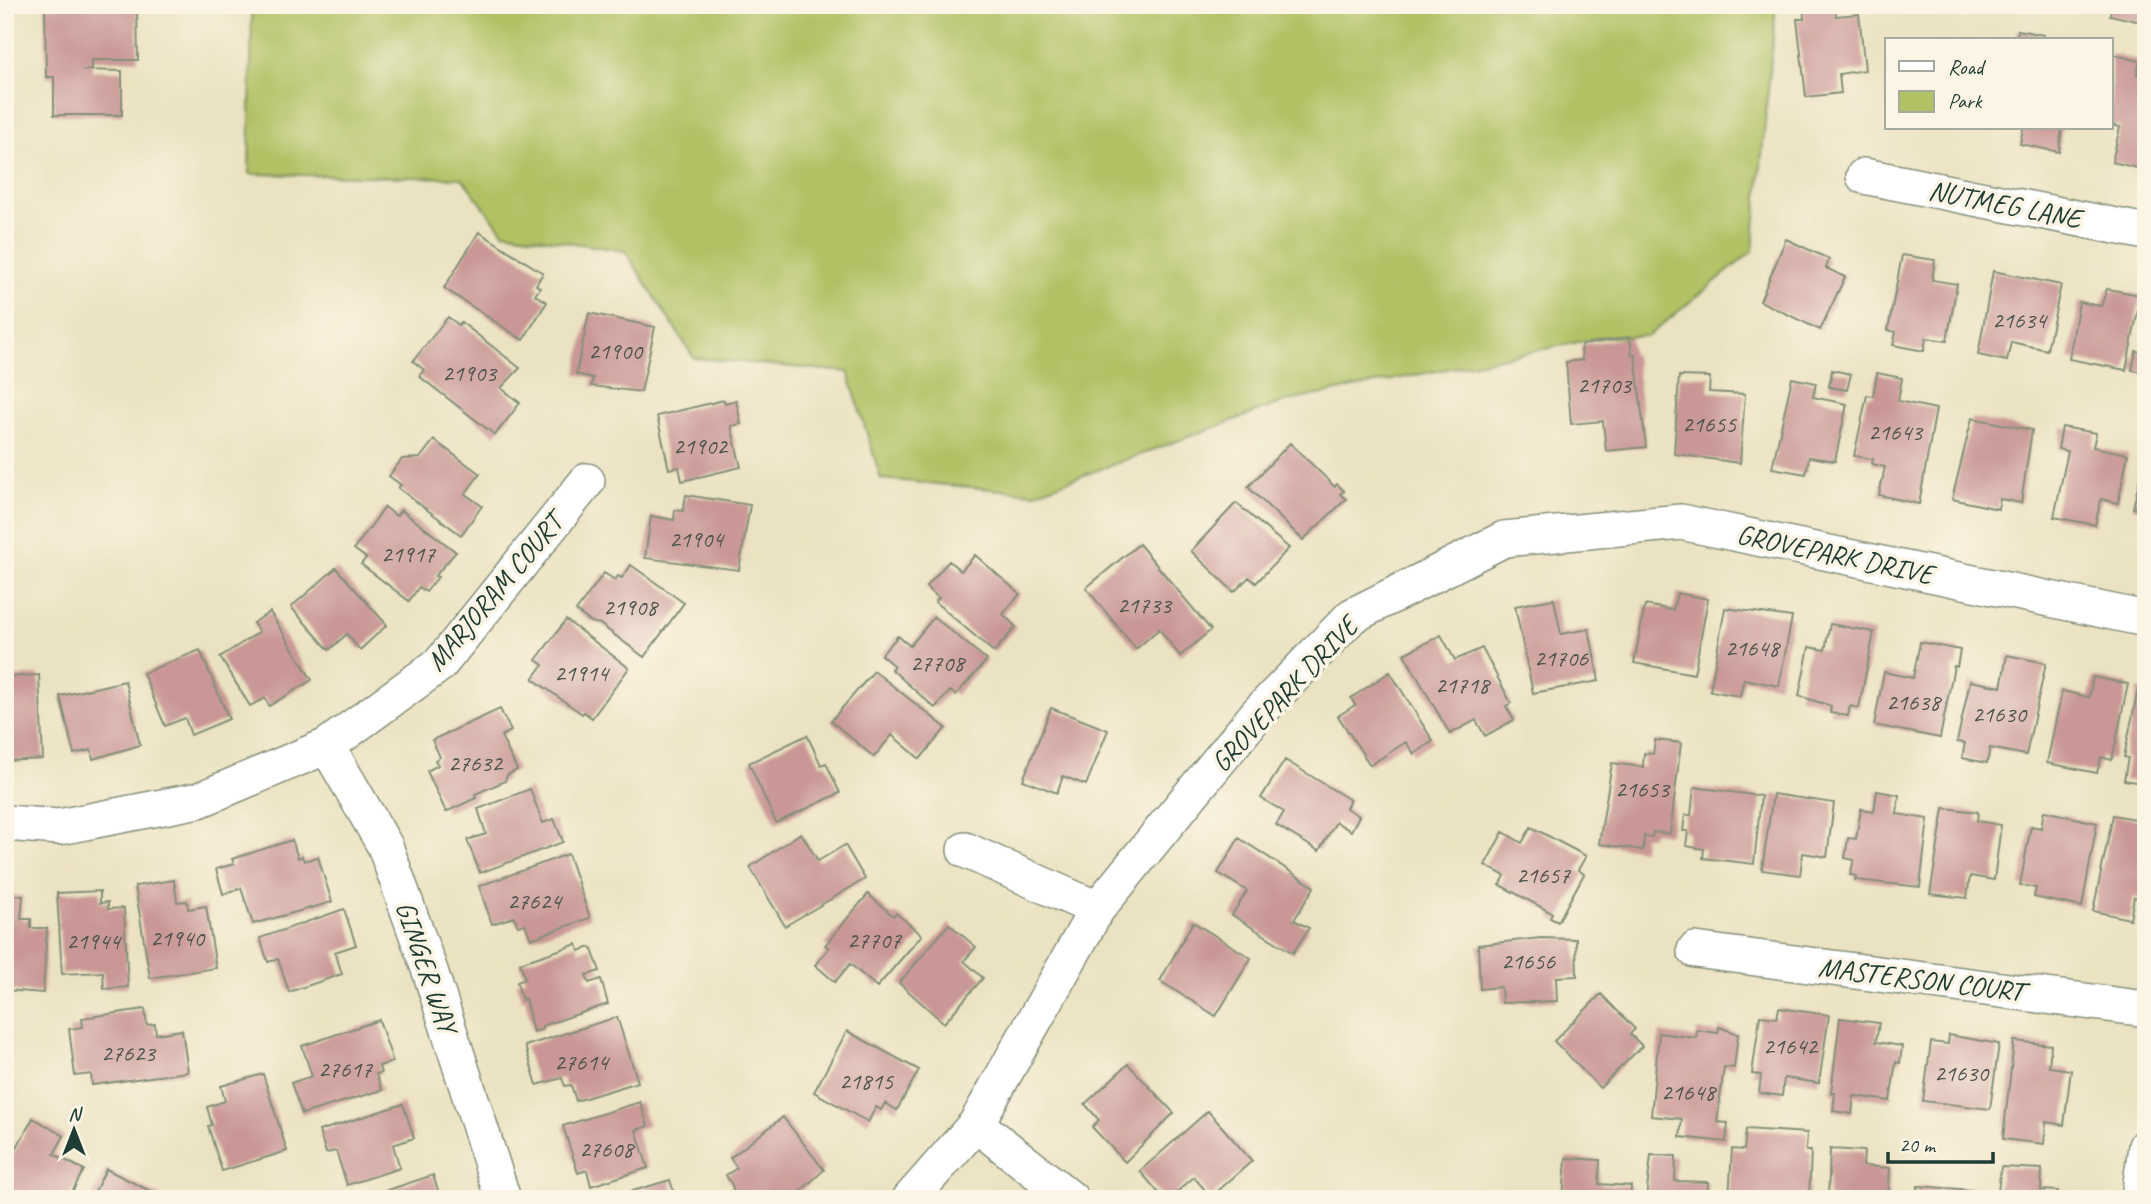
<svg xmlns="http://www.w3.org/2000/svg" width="2151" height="1204" font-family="Caveat,sans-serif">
	<rect width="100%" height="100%" fill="#fcf5e5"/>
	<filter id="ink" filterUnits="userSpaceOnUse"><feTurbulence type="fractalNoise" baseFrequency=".0143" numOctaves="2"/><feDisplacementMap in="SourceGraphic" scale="14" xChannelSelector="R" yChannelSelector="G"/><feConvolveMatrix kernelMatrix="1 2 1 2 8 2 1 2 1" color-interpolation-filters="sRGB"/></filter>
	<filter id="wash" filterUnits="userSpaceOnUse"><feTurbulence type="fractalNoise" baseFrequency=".00686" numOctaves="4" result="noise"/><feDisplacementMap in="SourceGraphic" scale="28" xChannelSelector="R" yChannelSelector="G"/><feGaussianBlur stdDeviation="1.57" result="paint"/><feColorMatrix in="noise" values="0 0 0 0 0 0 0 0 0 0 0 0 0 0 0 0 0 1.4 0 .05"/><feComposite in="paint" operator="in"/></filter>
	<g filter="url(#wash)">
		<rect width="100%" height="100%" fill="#ebe2c1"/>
		<path fill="#b1c163" stroke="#687f4c" stroke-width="2" d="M252 5H1776L1753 251 1648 336 1603 337 1284 402 1035 493 881 479 848 372 694 358 625 251 503 232 462 178 249 174Z"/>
		<g id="blocks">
			<path fill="#c99795" d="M133 5 137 7 138 60H92V70H82L122 71V115H54V77H46L45 7Z
				M1803 5H1835L1836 16 1859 14 1865 70 1839 74 1841 93 1806 97 1797 19H1804Z
				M2112 5H2144L2141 22 2110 15Z
				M2018 30 2044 35 2043 40H2016Z
				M2111 54 2140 61 2137 74 2146 76V170L2112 162 2120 127 2111 125Z
				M2023 128H2062L2059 152 2020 144Z
				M479 232 543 273 536 285 540 288 535 295 547 302 523 340 444 288Z
				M1786 239 1829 259 1826 268 1845 277 1820 330 1760 301Z
				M1902 255 1935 260 1932 280 1957 284 1947 341 1926 338 1924 351 1893 345 1896 332 1888 330Z
				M1993 271 2061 285 2047 350 2011 342 2007 361 1978 355Z
				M2107 289 2141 295 2126 370 2069 359 2079 302 2101 306Z
				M589 313 655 327 641 392 591 386 593 378 576 374Z
				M448 317 459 325 461 322 520 368 501 388 520 403 495 435 419 376 424 370 413 361Z
				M1630 337 1632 355H1635L1646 447 1606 451 1603 421 1571 424 1566 362 1582 360 1581 345Z
				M2136 351 2146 353 2143 372 2132 370Z
				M1832 370 1851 374 1847 390 1829 387Z
				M1877 373 1902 378 1898 401 1936 409 1919 504 1879 495 1885 467 1872 464 1873 459 1854 456 1867 395 1873 396Z
				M1679 376 1710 377 1709 392 1745 394 1740 463 1674 454Z
				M1792 378 1816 383 1813 397 1847 404 1835 461 1809 457 1806 474 1772 468Z
				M724 400 725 403 736 400 741 424 731 426 741 467 682 481 679 467 669 469 657 416Z
				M1972 418 2032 430 2021 503 2000 499 1998 509 1952 499Z
				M2062 427 2096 433 2093 447 2128 454 2118 503 2101 499 2095 525 2054 517 2068 451 2058 449Z
				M434 440 480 474 465 494 482 506 461 535 398 488 401 485 389 476 402 459 420 458Z
				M1290 443 1335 487 1337 484 1344 491 1340 494 1346 499 1303 540 1248 487Z
				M2146 451V511L2133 508Z
				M686 495 750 505 739 570 645 558 651 516 674 520 675 510 683 511Z
				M1236 503 1289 548 1256 583 1249 577 1234 592 1191 551Z
				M385 507 396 516 401 510 456 552 435 576 438 577 426 592 419 587 409 601 361 564 366 558 354 549Z
				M1139 544 1211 630 1180 656 1159 629 1136 649 1086 588Z
				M975 555 1020 594 1003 614 1016 627 994 652 935 602 939 598 926 587 949 561 961 571Z
				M631 565 684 603 644 657 600 624 591 622 576 611 604 573 615 580 618 576 622 578Z
				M336 568 387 625 360 650 347 634 329 650 291 607Z
				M1677 593 1708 599 1694 674 1634 663 1645 605 1673 610Z
				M1554 599 1561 634 1589 629 1599 681 1533 693 1515 606Z
				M1725 608 1792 617 1779 686 1744 679 1740 696 1710 691Z
				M270 612 312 680 269 706 265 698 250 706 220 657 259 632 253 623Z
				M934 617 987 660 956 695 950 691 935 708 891 669 894 666 881 655 898 636 910 646Z
				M566 620 629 668 592 718 584 712 582 714 533 679 543 665 536 660Z
				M1830 624 1874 632 1859 708 1850 706 1848 716 1830 713 1831 706 1799 696 1809 647 1825 650Z
				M1441 635 1455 660 1482 648 1511 703 1506 706 1514 720 1485 736 1476 720 1450 734 1404 654Z
				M1920 642 1960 650 1957 667 1954 666 1940 738 1874 725 1884 672 1913 678Z
				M200 650 229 719 191 735 185 718 165 726 143 673Z
				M2007 655 2046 663 2026 755 1990 748 1987 763 1962 758 1965 743 1957 742 1970 681 2001 687Z
				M874 671 946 728 920 759 892 735 874 757 831 721Z
				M1390 672 1433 741 1414 754 1406 742 1370 765 1338 716 1355 705 1351 698Z
				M39 675 43 759 5 761V677Z
				M2093 677 2128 684 2112 760 2101 757 2097 773 2047 763 2062 691 2089 697Z
				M125 681 140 745 93 759 91 750 74 754 60 696Z
				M2138 689 2146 691V784L2124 780 2128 758 2124 757Z
				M1051 708 1108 730 1086 785 1063 776 1057 793 1023 780Z
				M500 709 511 731 501 736 517 770 507 775 505 781 475 794 476 798 446 812 427 771 438 765 435 760 440 757 432 740Z
				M807 735 821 765 826 763 840 793 776 823 749 763Z
				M1655 740 1681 743 1670 834 1653 832 1652 837 1644 836 1643 850 1599 844 1612 763 1643 767 1644 753 1653 754Z
				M1285 760 1350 800 1346 808 1359 816 1351 831 1336 822 1319 851 1276 825 1284 812 1261 798Z
				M1694 787 1761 796 1754 864 1703 858 1704 849 1686 846 1688 831H1683L1685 815H1691Z
				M530 789 543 823 554 819 563 842 480 873 467 840 486 834 478 809Z
				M1877 791 1899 795 1897 814 1928 819 1920 887 1855 880 1856 876 1850 875 1854 860 1845 858 1848 838 1856 839 1861 809 1874 811Z
				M1773 794 1834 803 1827 857 1803 853 1800 875 1762 870Z
				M1944 808 1978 812 1977 821 2001 825 1994 880 1970 876 1967 898 1930 894Z
				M2044 811 2097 823 2082 907 2034 897 2036 888 2020 885 2031 826 2041 828Z
				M2113 815 2146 821V900L2134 897 2130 919 2093 911Z
				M1531 827 1586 856 1578 870 1584 874 1558 922 1550 918 1552 913 1500 885 1505 876 1485 865 1503 832 1522 843Z
				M801 833 818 861 845 845 865 879 785 926 750 867Z
				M1239 838 1314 887 1294 920 1309 928 1293 953 1232 915 1247 891 1218 873Z
				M292 840 298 858 302 856 304 861 318 857 332 902 253 924 241 888 223 894 216 869 234 864 232 859Z
				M568 854 590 918 531 939 525 924 518 926 514 917 492 924 479 886Z
				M174 880 177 902 187 901 188 909 206 906 216 968 150 978 135 886Z
				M100 891V903L108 902V909L124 908 128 987 104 989 103 972 62 974 57 893Z
				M5 894 23 896 21 919H31V928H47L43 993 5 990Z
				M868 894 893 916 896 913 922 935 877 987 850 964 835 982 815 965 829 948 825 945Z
				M344 909 356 945 335 952 342 974 289 992 278 959 268 962 260 938Z
				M1193 922 1251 958 1216 1016 1160 981Z
				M949 924 976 947 964 961 983 978 944 1023 899 983Z
				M1540 938 1576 939 1577 976 1556 977 1557 1001 1502 1003 1501 987 1480 989 1478 945Z
				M577 944 579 951 591 947 600 971 586 975 589 983 601 979 608 1004 542 1026 543 1029 533 1032 525 998 522 1000 517 982 525 979 520 963Z
				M1601 994 1635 1029 1630 1034 1642 1046 1600 1088 1554 1041Z
				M1779 1008 1829 1015 1819 1083 1784 1078 1782 1096 1759 1093 1761 1075 1752 1074 1760 1016 1777 1018Z
				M145 1009 147 1025 155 1024 156 1034 182 1030 188 1072 92 1085 91 1074 75 1076 69 1029 83 1027 82 1018Z
				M617 1017 638 1082 576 1101 571 1085 565 1086 562 1078 537 1085 525 1046Z
				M1840 1018 1879 1023 1876 1042 1902 1046 1900 1063 1896 1062 1890 1101 1854 1096 1852 1114 1833 1111 1835 1093H1831Z
				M379 1020 393 1062 379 1066 381 1073 376 1074 382 1090 302 1114 291 1083 312 1076 302 1046Z
				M1719 1027 1738 1034 1734 1068 1724 1067 1717 1122 1728 1123 1726 1142 1680 1137 1682 1119 1651 1116 1659 1033 1696 1038 1697 1030 1718 1033Z
				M847 1031 919 1070 897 1110 885 1103 881 1110 876 1107 868 1122 814 1092Z
				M1949 1035 1999 1044 1990 1109 1923 1101 1931 1042 1948 1044Z
				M2014 1041 2051 1045 2049 1067 2071 1070 2064 1125 2046 1122 2044 1144 2003 1139Z
				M1128 1064 1174 1113 1125 1162 1092 1127 1099 1120 1085 1104Z
				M263 1074 287 1151 222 1171 208 1126 212 1125 207 1107 225 1101 221 1086Z
				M640 1102 648 1126 636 1130 648 1168 591 1186 587 1170 578 1173 563 1126Z
				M403 1104 414 1138 393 1145 400 1168 347 1185 336 1151 326 1153 319 1131Z
				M1208 1111 1252 1161 1211 1197 1194 1177 1169 1199H1164L1140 1171Z
				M783 1117 824 1170 792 1199 782 1196 778 1199H735L732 1185 726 1175 737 1168 730 1158Z
				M33 1118 64 1136 54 1154 84 1170 68 1199H5V1169Z
				M1746 1129 1807 1133 1806 1151H1811L1809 1199H1729L1732 1149 1744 1150Z
				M1830 1149 1864 1151 1863 1166 1890 1168 1888 1199H1828Z
				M1651 1155 1676 1156 1675 1181 1708 1182 1707 1199H1646Z
				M1566 1158 1600 1160 1599 1184 1631 1186 1630 1199H1563Z
				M2001 1167 2042 1169 2041 1190 2058 1191 2057 1199H1997Z
				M106 1169 166 1199H91Z
				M433 1175 441 1199H364V1198Z
				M670 1180 676 1199H610L609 1198Z
				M1918 1186 1985 1191 1984 1199H1917Z"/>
		</g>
	</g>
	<g filter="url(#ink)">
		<use href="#blocks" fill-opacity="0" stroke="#85907a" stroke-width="2"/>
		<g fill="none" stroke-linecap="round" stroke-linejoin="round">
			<defs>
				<path id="minor" d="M1864 176 2146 232
					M327 746 385 846 431 974 503 1199
					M5 823 59 827 199 800 327 746 440 664 587 481
					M965 850 1097 909
					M1695 950 2146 1009
					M976 1124 1071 1199
					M910 1199 976 1124 1097 909 1257 714 1352 616 1504 539 1681 522 2146 619
					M2139 1199 2146 1146"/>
			</defs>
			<use href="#minor" stroke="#85907a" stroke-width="38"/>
			<use href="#minor" stroke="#fff" stroke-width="35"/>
		</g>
	</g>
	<g text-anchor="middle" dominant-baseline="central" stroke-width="7" stroke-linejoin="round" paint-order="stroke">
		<g font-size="24" fill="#4a544c">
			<text x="2019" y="320">21634</text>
			<text x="615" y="351">21900</text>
			<text x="469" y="373">21903</text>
			<text x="1604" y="385">21703</text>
			<text x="1709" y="424">21655</text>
			<text x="1895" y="432">21643</text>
			<text x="700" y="446">21902</text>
			<text x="696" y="539">21904</text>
			<text x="408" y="554">21917</text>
			<text x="1144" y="605">21733</text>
			<text x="630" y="607">21908</text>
			<text x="1752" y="648">21648</text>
			<text x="1561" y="658">21706</text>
			<text x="937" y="663">27708</text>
			<text x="581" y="673">21914</text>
			<text x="1462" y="685">21718</text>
			<text x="1913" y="702">21638</text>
			<text x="1999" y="714">21630</text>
			<text x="475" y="763">27632</text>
			<text x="1642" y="789">21653</text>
			<text x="1543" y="875">21657</text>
			<text x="534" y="901">27624</text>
			<text x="177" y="938">21940</text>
			<text x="874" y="940">27707</text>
			<text x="93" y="941">21944</text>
			<text x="1528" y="961">21656</text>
			<text x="1790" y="1046">21642</text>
			<text x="128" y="1053">27623</text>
			<text x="581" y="1062">27614</text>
			<text x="345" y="1069">27617</text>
			<text x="1961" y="1073">21630</text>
			<text x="866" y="1081">21815</text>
			<text x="1688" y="1092">21648</text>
			<text x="606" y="1149">27608</text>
		</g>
		<g font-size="28" fill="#1f3d34" stroke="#fcf5e5">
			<text transform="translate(2005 204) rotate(11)">NUTMEG LANE</text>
			<text transform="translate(1835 554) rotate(12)">GROVEPARK DRIVE</text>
			<text transform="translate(494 592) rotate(-50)">MARJORAM COURT</text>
			<text transform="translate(1284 694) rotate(-47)">GROVEPARK DRIVE</text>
			<text transform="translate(427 967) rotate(71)">GINGER WAY</text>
			<text transform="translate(1921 979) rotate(7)">MASTERSON COURT</text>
		</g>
	</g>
	<rect width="2151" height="1204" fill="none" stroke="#fcf5e5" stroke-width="28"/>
	<rect x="1885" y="38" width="228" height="91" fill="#fcf5e5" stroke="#a4ab9e" stroke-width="2"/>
	<rect x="1899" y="61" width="35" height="10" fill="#ffffff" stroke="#a4ab9e" stroke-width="2"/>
	<text x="1948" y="74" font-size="21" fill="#1f3d34">Road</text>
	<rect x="1899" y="91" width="35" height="21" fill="#b1c163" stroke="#a4ab9e" stroke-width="2"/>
	<text x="1948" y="108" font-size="21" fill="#1f3d34">Park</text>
	<g transform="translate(74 1130)" stroke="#fcf5e5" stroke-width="5" paint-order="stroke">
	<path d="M0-5L12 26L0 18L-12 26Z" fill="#1f3d34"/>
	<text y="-10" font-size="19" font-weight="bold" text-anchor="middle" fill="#1f3d34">N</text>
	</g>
	<path d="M1888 1152v10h105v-10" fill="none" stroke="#1f3d34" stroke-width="3.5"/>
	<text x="1899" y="1152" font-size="21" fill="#1f3d34" stroke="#fcf5e5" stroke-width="5" paint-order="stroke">20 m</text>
</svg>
